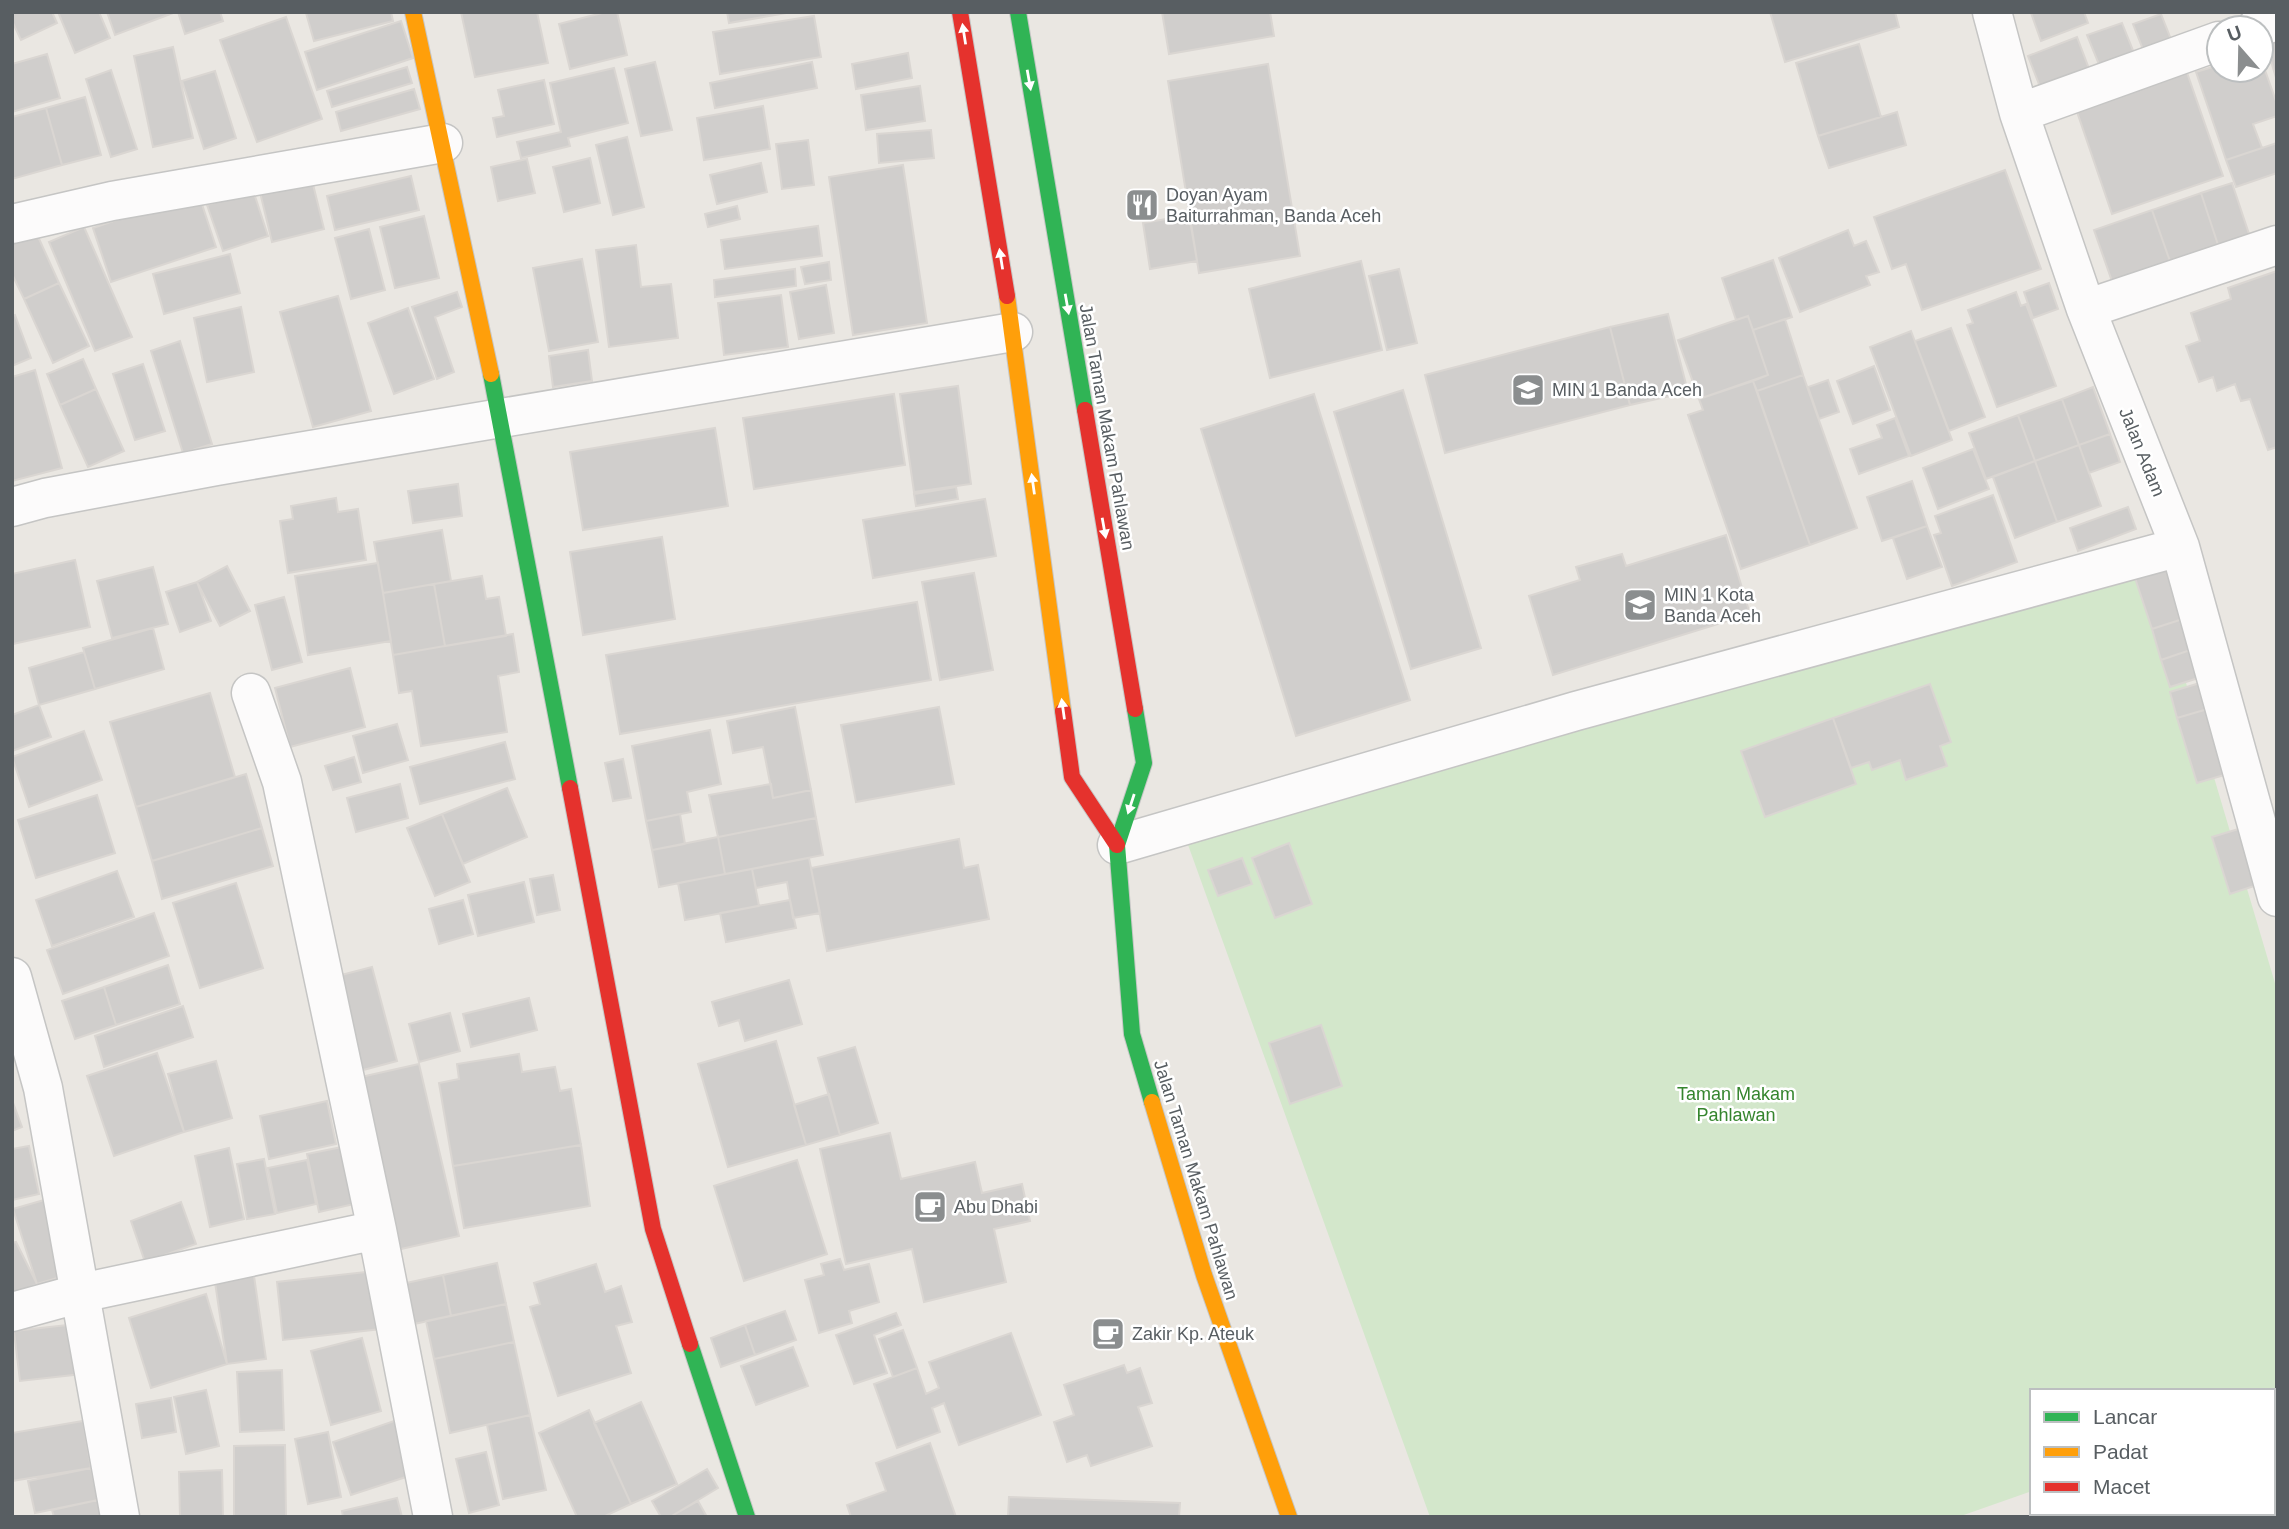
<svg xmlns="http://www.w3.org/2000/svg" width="2289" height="1529" font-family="Helvetica,sans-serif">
	<rect width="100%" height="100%" fill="#eae7e2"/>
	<path fill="#d3e7cb" d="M2146 548 2277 990V1407L2273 1408V1391H2032V1491L1958 1517H1430L1187 842Z"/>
	<path fill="#d0cecc" stroke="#dad6d2" stroke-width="2" d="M12 12H52L57 23 21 40 12 21Z
		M58 12H99L110 38 75 53Z
		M107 12H173V13L115 35Z
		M178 12H220L223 21 185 34Z
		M391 12 393 21 314 41 306 13Z
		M461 12H537L548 63 475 77Z
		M606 12H617L627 55 570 69 559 24Z
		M727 12H792L729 23Z
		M1162 12H1270L1274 36 1169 54Z
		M1770 12H1895L1899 27 1785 62Z
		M2084 12 2088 23 2041 41 2031 13Z
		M2161 14 2172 42 2144 52 2133 24Z
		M814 16 821 57 720 74 713 32Z
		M286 17 322 119 257 142 220 40Z
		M401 21 413 58 317 90 305 52Z
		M2122 23 2134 53 2100 67 2087 35Z
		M2277 28V81L2262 32Z
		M2077 37 2091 74 2042 92 2028 56Z
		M1859 44 1881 117 1818 136 1796 63Z
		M173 47 193 138 153 147 134 56Z
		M908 53 912 78 856 89 852 64Z
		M47 54 60 98 12 112V64Z
		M2261 59 2277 104V116L2253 124 2262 148 2226 160 2196 72 2219 65V70H2261Z
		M655 62 672 130 641 136 625 69Z
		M812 62 817 88 715 108 710 83Z
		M1268 64 1300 256 1199 273 1168 81Z
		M2184 64 2223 176 2112 214 2074 103Z
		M407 67 412 83 332 107 327 91Z
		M614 68 628 123 568 138 570 146 521 158 517 142 561 132 550 83Z
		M111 70 137 149 111 157 86 79Z
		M215 71 236 138 204 149 182 81Z
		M544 80 554 124 497 137 493 118 504 116 498 90Z
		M920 86 925 121 866 130 861 95Z
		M414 89 420 109 341 131 336 112Z
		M85 97 101 155 62 165 46 108Z
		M763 106 770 149 704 160 697 118Z
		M46 108 62 165 12 179V117Z
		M1897 112 1906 145 1829 168 1818 136Z
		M931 130 934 158 879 163 877 134Z
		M627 137 644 207 613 215 596 145Z
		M808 140 814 185 782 189 776 144Z
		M2277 143V173L2236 187 2226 160Z
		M590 158 600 203 564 212 553 167Z
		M527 159 535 193 498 201 491 167Z
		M761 163 767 192 717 204 710 175Z
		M903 165 927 323 853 335 829 177Z
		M2005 170 2041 269 1922 310 1906 264 1892 269 1874 217Z
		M310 172 324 229 272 242 258 184Z
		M411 176 419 210 335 230 327 196Z
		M2232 183 2251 240 2220 251 2201 193Z
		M253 190 268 236 223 251 207 205Z
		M198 192 216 247 111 282 93 228Z
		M2201 193 2220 251 2172 267 2152 210Z
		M737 206 740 219 708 227 705 214Z
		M2152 210 2172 267 2114 287 2094 230Z
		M1189 215 1197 261 1150 269 1143 223Z
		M424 216 439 278 395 288 380 227Z
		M31 221 59 283 24 299 12 274V230Z
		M818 226 822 256 725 269 721 240Z
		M84 227 132 337 95 351 49 242Z
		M369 229 385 290 351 299 335 238Z
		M1848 230 1854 246 1866 241 1879 272 1866 276 1870 285 1800 312 1779 258Z
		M636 245 641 287 671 284 678 338 609 347 596 250Z
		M230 254 240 293 164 314 153 274Z
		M582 259 598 342 549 351 533 268Z
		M1773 260 1792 317 1753 330 1748 316 1736 320 1722 278Z
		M1361 261 1382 350 1270 378 1249 289Z
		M829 262 831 280 805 284 801 267Z
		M795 269 796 286 715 297 714 280Z
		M1399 269 1417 343 1387 350 1369 276Z
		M2277 271V447L2268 450 2250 399 2241 401 2235 384 2217 391 2213 377 2199 382 2186 346 2200 341 2191 313 2231 299 2228 288Z
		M59 283 89 346 53 363 24 299Z
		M2049 283 2058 309 2033 318 2024 292Z
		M826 285 834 333 799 339 790 292Z
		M457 292 462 307 435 317 454 372 437 379 412 307Z
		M2016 292 2021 306 2026 304 2056 386 1997 407 1967 325 1973 323 1968 310Z
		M781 295 788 347 724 355 718 303Z
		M338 296 371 411 313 427 280 312Z
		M241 307 254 372 207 382 194 318Z
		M408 308 434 379 394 394 368 323Z
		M1668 314 1688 392 1630 405 1610 327Z
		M15 315 31 358 12 366V316Z
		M1748 316 1768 375 1699 399 1678 340Z
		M1785 319 1803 375 1757 391 1753 381 1768 375 1753 330Z
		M1610 327 1630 405 1445 453 1425 375Z
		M1951 328 1985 417 1949 431 1915 341Z
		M1911 331 1952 440 1911 456 1870 347Z
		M180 341 212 444 183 453 151 351Z
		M588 350 592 381 553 387 549 356Z
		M83 359 96 389 60 405 47 374Z
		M143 364 165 431 135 440 113 374Z
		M1874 366 1890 410 1853 424 1837 381Z
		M35 370 62 468 12 481V377Z
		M1803 375 1857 528 1810 545 1757 391Z
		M1828 380 1839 412 1819 419 1808 387Z
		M1753 381 1810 545 1741 569 1688 415 1703 410 1699 399Z
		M958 386 971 484 914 492 900 394Z
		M2093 387 2110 434 2079 445 2062 399Z
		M96 389 124 451 88 467 60 405Z
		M1403 390 1481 648 1411 669 1334 412Z
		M894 394 905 465 754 489 743 418Z
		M1314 394 1410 700 1296 736 1201 429Z
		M2062 399 2079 445 2035 461 2018 415Z
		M2018 415 2035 461 1986 479 1969 433Z
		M1895 418 1909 456 1859 474 1850 449 1882 438 1877 425Z
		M715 428 728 506 583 530 570 452Z
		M2110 434 2120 462 2089 473 2079 445Z
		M2079 445 2101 506 2057 522 2035 461Z
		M1973 449 1989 489 1938 509 1923 468Z
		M2035 461 2057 522 2015 538 1993 477Z
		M1912 481 1927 526 1882 541 1867 497Z
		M458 484 462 516 413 523 408 491Z
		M956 487 958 499 916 506 914 494Z
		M1993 495 2017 562 1952 586 1934 535 1941 533 1935 516Z
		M336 498 338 512 358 509 366 560 288 573 280 521 293 519 291 506Z
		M985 499 996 556 873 578 863 520Z
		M2128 507 2136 529 2078 551 2070 528Z
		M1927 526 1942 567 1907 579 1893 538Z
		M442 530 451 581 383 593 374 542Z
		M1726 535 1750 614 1553 675 1529 596 1580 580 1576 567 1622 554 1626 566Z
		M662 537 675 619 583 635 570 552Z
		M75 560 90 627 13 644 12 574Z
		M378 563 391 641 308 655 295 576Z
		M2176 565 2192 616 2152 629 2135 578Z
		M227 566 250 611 220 626 197 582Z
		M153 567 168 624 112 638 97 581Z
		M974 573 993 670 940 680 922 582Z
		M482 576 486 599 499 597 506 636 445 646 434 584Z
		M197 582 211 621 180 632 166 592Z
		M434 584 445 646 393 655 383 593Z
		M284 597 302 662 272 670 255 605Z
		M917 602 931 680 620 734 606 655Z
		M2192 616 2202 646 2161 660 2152 629Z
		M153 628 164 669 95 689 83 648Z
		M513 634 519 672 498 676 507 732 421 746 412 691 399 693 393 655Z
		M2202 646 2211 674 2170 687 2161 660Z
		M84 652 95 689 39 705 29 668Z
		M350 668 365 727 290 747 275 688Z
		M2203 682 2211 708 2177 718 2170 692Z
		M1930 684 1951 742 1940 746 1947 766 1906 780 1900 760 1872 770 1869 762 1851 768 1833 718Z
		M210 693 235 777 136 807 110 722Z
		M39 705 51 737 12 751V715Z
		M795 707 811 790 773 798 763 747 733 753 727 721Z
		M939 707 954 784 856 802 841 725Z
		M2211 708 2231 773 2197 783 2177 718Z
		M1833 718 1856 784 1765 817 1741 751Z
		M397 724 408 760 363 773 353 736Z
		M710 730 721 784 687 792 691 812 646 821 632 746Z
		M84 731 102 780 29 807 12 757Z
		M505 742 515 779 420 804 410 767Z
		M354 757 361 782 333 790 325 766Z
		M623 759 631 798 613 801 605 763Z
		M246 774 262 828 152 861 136 807Z
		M400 784 408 818 356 832 347 798Z
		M771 784 773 798 811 790 816 818 718 837 709 795Z
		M507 788 527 837 463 864 442 814Z
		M97 795 115 853 36 878 18 820Z
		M442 814 470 882 435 896 407 828Z
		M680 814 685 844 652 850 646 821Z
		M816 818 823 855 725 874 718 837Z
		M2245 827 2263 883 2230 894 2212 837Z
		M262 828 273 866 162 899 152 861Z
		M718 837 725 874 659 887 652 850Z
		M959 839 964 868 978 865 989 919 827 951 811 868Z
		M1289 843 1312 904 1275 918 1252 858Z
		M809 858 820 913 793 918 787 882 756 888 752 869Z
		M1242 858 1252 884 1218 896 1208 870Z
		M752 869 759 906 685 920 678 883Z
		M117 871 134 917 52 946 36 900Z
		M553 875 560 910 537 915 530 879Z
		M524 882 534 922 478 936 468 895Z
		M236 883 263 968 200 988 173 903Z
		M463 900 473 934 439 944 429 909Z
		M790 900 796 928 726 942 720 913Z
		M154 913 169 956 63 994 47 950Z
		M168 965 180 1004 116 1025 104 987Z
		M372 967 397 1061 352 1073 326 979Z
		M789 980 802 1024 745 1041 739 1020 719 1026 712 1002Z
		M104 987 116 1025 75 1039 62 1001Z
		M529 998 537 1030 471 1047 463 1014Z
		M183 1006 193 1037 104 1067 95 1036Z
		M450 1013 460 1051 419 1062 409 1024Z
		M1321 1025 1342 1086 1290 1104 1269 1043Z
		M776 1041 806 1145 728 1167 698 1064Z
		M855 1047 878 1123 840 1135 818 1058Z
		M157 1053 184 1132 114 1156 87 1076Z
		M519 1054 522 1072 555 1067 560 1091 571 1089 581 1145 453 1166 439 1083 459 1079 457 1064Z
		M216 1061 232 1118 184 1132 168 1074Z
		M419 1064 459 1236 392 1251 352 1079Z
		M829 1094 840 1135 806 1145 794 1105Z
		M12 1100 22 1127 12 1131Z
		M327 1101 336 1144 269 1159 260 1116Z
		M890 1133 901 1179 975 1162 982 1193 1022 1184 1030 1221 994 1229 1006 1282 924 1302 912 1249 846 1264 820 1149Z
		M581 1145 590 1206 464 1228 453 1166Z
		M29 1146 39 1194 12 1200V1149Z
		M342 1147 354 1204 319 1212 307 1154Z
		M229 1148 244 1219 210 1227 195 1156Z
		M264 1159 275 1214 247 1219 237 1164Z
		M307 1160 316 1204 277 1213 268 1168Z
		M797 1160 827 1254 744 1281 714 1186Z
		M51 1198 74 1273 37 1284 13 1209Z
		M181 1202 196 1244 145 1262 131 1221Z
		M16 1242 37 1284 12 1296V1243Z
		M840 1259 844 1270 869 1264 879 1302 849 1311 852 1323 819 1333 805 1280 824 1275 821 1264Z
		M497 1263 506 1304 451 1316 443 1275Z
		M596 1264 605 1292 621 1286 632 1322 616 1326 631 1373 558 1396 530 1307 540 1304 534 1283Z
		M375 1271 381 1329 283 1340 277 1282Z
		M443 1275 451 1316 405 1326 397 1285Z
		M254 1276 266 1359 227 1364 215 1282Z
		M206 1294 227 1364 151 1388 129 1318Z
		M506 1304 514 1342 434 1359 426 1321Z
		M785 1311 796 1340 755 1355 745 1325Z
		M896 1313 901 1325 874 1335 887 1373 854 1384 836 1335Z
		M76 1324 82 1374 20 1381 14 1331Z
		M745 1325 755 1355 721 1367 711 1338Z
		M903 1330 917 1368 893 1377 879 1339Z
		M1011 1333 1041 1415 959 1445 944 1403 932 1408 940 1432 897 1448 874 1384 917 1368 926 1394 939 1388 929 1362Z
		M362 1338 381 1411 331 1425 311 1351Z
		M514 1342 530 1415 450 1433 434 1359Z
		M793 1347 808 1386 756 1405 741 1366Z
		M1124 1365 1127 1373 1140 1368 1152 1403 1138 1407 1152 1446 1091 1466 1087 1455 1067 1462 1054 1422 1074 1415 1064 1385Z
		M282 1370 284 1430 240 1432 237 1372Z
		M206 1390 219 1446 186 1454 174 1397Z
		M171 1398 176 1432 142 1438 136 1404Z
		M641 1402 677 1484 631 1504 594 1423Z
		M589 1410 631 1504 603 1517H577L539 1433Z
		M530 1415 546 1490 503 1499 487 1425Z
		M397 1420 415 1474 351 1495 333 1442Z
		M83 1421 91 1468 12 1481V1433Z
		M328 1432 341 1497 308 1504 295 1439Z
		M930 1443 956 1517H851L847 1505 886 1491 876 1463Z
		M285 1445 286 1517H234V1446Z
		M486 1452 499 1505 469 1513 456 1459Z
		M91 1468 98 1500 35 1513 28 1481Z
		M707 1469 718 1488 670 1517H661L652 1501Z
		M222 1470 223 1517H180L179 1472Z
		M1009 1497 1180 1503 1179 1517H1008Z
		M397 1498 402 1517H343L342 1511Z
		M98 1500 101 1517H54L52 1510Z
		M698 1501 707 1517H670Z
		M2273 1512 2275 1517H2216L2225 1513Z"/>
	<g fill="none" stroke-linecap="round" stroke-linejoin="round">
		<defs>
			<path id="street" d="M1992 12 2019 113 2086 309 2180 547 2277 897
				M2256 28 2277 21
				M2019 113 2219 41
				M12 224 112 201 443 143
				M2086 309 2277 245
				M12 507 45 498 216 466 1013 332
				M251 693 282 782 377 1230 433 1517
				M1117 845 1576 711 2180 547
				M12 977 43 1088 120 1517
				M12 1312 81 1293 377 1230
				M2273 1465 2277 1464
				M2127 1517 2137 1513"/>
			<path id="fast" d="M1018 12 1085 410
				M491 374 570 788
				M1135 709 1144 763 1117 845 1132 1034 1152 1102
				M690 1344 747 1517"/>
			<path id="slow" d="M413 12 491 374
				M1007 296 1063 711
				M1152 1102 1204 1275 1289 1517"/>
			<path id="jam" d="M960 12 1007 296
				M1085 410 1135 709
				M1063 711 1072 777 1117 845
				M570 788 653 1229 690 1344"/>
		</defs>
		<use href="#street" stroke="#c5c5c4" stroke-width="41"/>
		<use href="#fast" stroke="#c6c6c5" stroke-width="18"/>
		<use href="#slow" stroke="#c6c6c5" stroke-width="18"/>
		<use href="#jam" stroke="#c6c6c5" stroke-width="18"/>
		<use href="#street" stroke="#fcfbfb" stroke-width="38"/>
		<use href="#fast" stroke="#30b455" stroke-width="16"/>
		<use href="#slow" stroke="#ff9f0a" stroke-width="16"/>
		<use href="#jam" stroke="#e5322d" stroke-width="16"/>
	</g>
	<defs><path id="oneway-solid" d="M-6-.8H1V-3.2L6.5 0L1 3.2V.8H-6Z" transform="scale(1.75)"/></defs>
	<g fill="#fff">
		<use href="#oneway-solid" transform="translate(964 34) rotate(-99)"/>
		<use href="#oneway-solid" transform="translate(1029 80) rotate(80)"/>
		<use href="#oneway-solid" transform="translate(1001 259) rotate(-99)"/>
		<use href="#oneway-solid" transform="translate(1067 304) rotate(80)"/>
		<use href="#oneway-solid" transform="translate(1033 484) rotate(-98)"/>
		<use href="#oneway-solid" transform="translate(1104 528) rotate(80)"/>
		<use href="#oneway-solid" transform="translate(1063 709) rotate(-98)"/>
		<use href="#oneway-solid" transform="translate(1131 804) rotate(108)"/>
	</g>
	<defs>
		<symbol id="restaurant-square" viewBox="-11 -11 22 22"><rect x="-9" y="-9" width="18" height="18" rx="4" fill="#8b8e8f" stroke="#fff"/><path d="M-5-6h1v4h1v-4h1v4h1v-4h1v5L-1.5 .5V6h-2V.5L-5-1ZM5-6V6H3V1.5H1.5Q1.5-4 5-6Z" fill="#fff"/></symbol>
		<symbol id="school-square" viewBox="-11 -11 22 22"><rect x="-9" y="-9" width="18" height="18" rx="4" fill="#8b8e8f" stroke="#fff"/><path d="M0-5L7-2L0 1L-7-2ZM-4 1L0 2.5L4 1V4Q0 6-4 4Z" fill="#fff"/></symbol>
		<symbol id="cafe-square" viewBox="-11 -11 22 22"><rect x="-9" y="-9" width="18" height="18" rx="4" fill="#8b8e8f" stroke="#fff"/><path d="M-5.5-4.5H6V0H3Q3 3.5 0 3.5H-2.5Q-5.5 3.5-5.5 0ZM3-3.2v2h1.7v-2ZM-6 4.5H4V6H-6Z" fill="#fff"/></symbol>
	</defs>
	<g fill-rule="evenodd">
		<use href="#restaurant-square" x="1123" y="186" width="38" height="38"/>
		<use href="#school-square" x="1509" y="371" width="38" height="38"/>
		<use href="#school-square" x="1621" y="586" width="38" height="38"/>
		<use href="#cafe-square" x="911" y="1188" width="38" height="38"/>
		<use href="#cafe-square" x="1089" y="1315" width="38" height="38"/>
	</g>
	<g text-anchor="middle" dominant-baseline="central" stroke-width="5" stroke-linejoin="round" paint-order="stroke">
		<g font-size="18" fill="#585e62" stroke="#fff" text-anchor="start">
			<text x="1166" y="195">Doyan Ayam<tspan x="1166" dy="21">Baiturrahman, Banda Aceh</tspan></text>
			<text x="1552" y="390">MIN 1 Banda Aceh</text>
			<text x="1664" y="595">MIN 1 Kota<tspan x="1664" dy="21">Banda Aceh</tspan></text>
			<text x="954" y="1207">Abu Dhabi</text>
			<text x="1132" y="1334">Zakir Kp. Ateuk</text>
		</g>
		<g font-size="18" fill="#585e62" stroke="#fff">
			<text transform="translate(1107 427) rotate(80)">Jalan Taman Makam Pahlawan</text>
			<text transform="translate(2142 452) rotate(68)">Jalan Adam</text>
			<text transform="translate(1196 1180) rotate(73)">Jalan Taman Makam Pahlawan</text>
		</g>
		<g font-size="18" fill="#35852e" stroke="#fff">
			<text x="1736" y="1094">Taman Makam<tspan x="1736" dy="21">Pahlawan</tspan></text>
		</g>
	</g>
	<rect width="2289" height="1529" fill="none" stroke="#585e62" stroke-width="28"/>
	<rect x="2030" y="1389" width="245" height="126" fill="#ffffff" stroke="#bcbfc0" stroke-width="2"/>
	<rect x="2044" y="1412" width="35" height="10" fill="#30b455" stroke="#bcbfc0" stroke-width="2"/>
	<text x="2093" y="1424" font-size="21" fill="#585e62">Lancar</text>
	<rect x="2044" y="1447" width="35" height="10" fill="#ff9f0a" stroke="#bcbfc0" stroke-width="2"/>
	<text x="2093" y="1459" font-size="21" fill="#585e62">Padat</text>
	<rect x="2044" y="1482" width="35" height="10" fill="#e5322d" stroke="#bcbfc0" stroke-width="2"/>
	<text x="2093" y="1494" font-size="21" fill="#585e62">Macet</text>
	<g transform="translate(2240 49) rotate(340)"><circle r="33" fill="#ffffff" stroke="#bcbfc0" stroke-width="2"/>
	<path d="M0-5L12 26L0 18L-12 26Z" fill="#8b8e8f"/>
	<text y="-10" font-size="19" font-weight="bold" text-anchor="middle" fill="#585e62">U</text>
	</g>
</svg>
